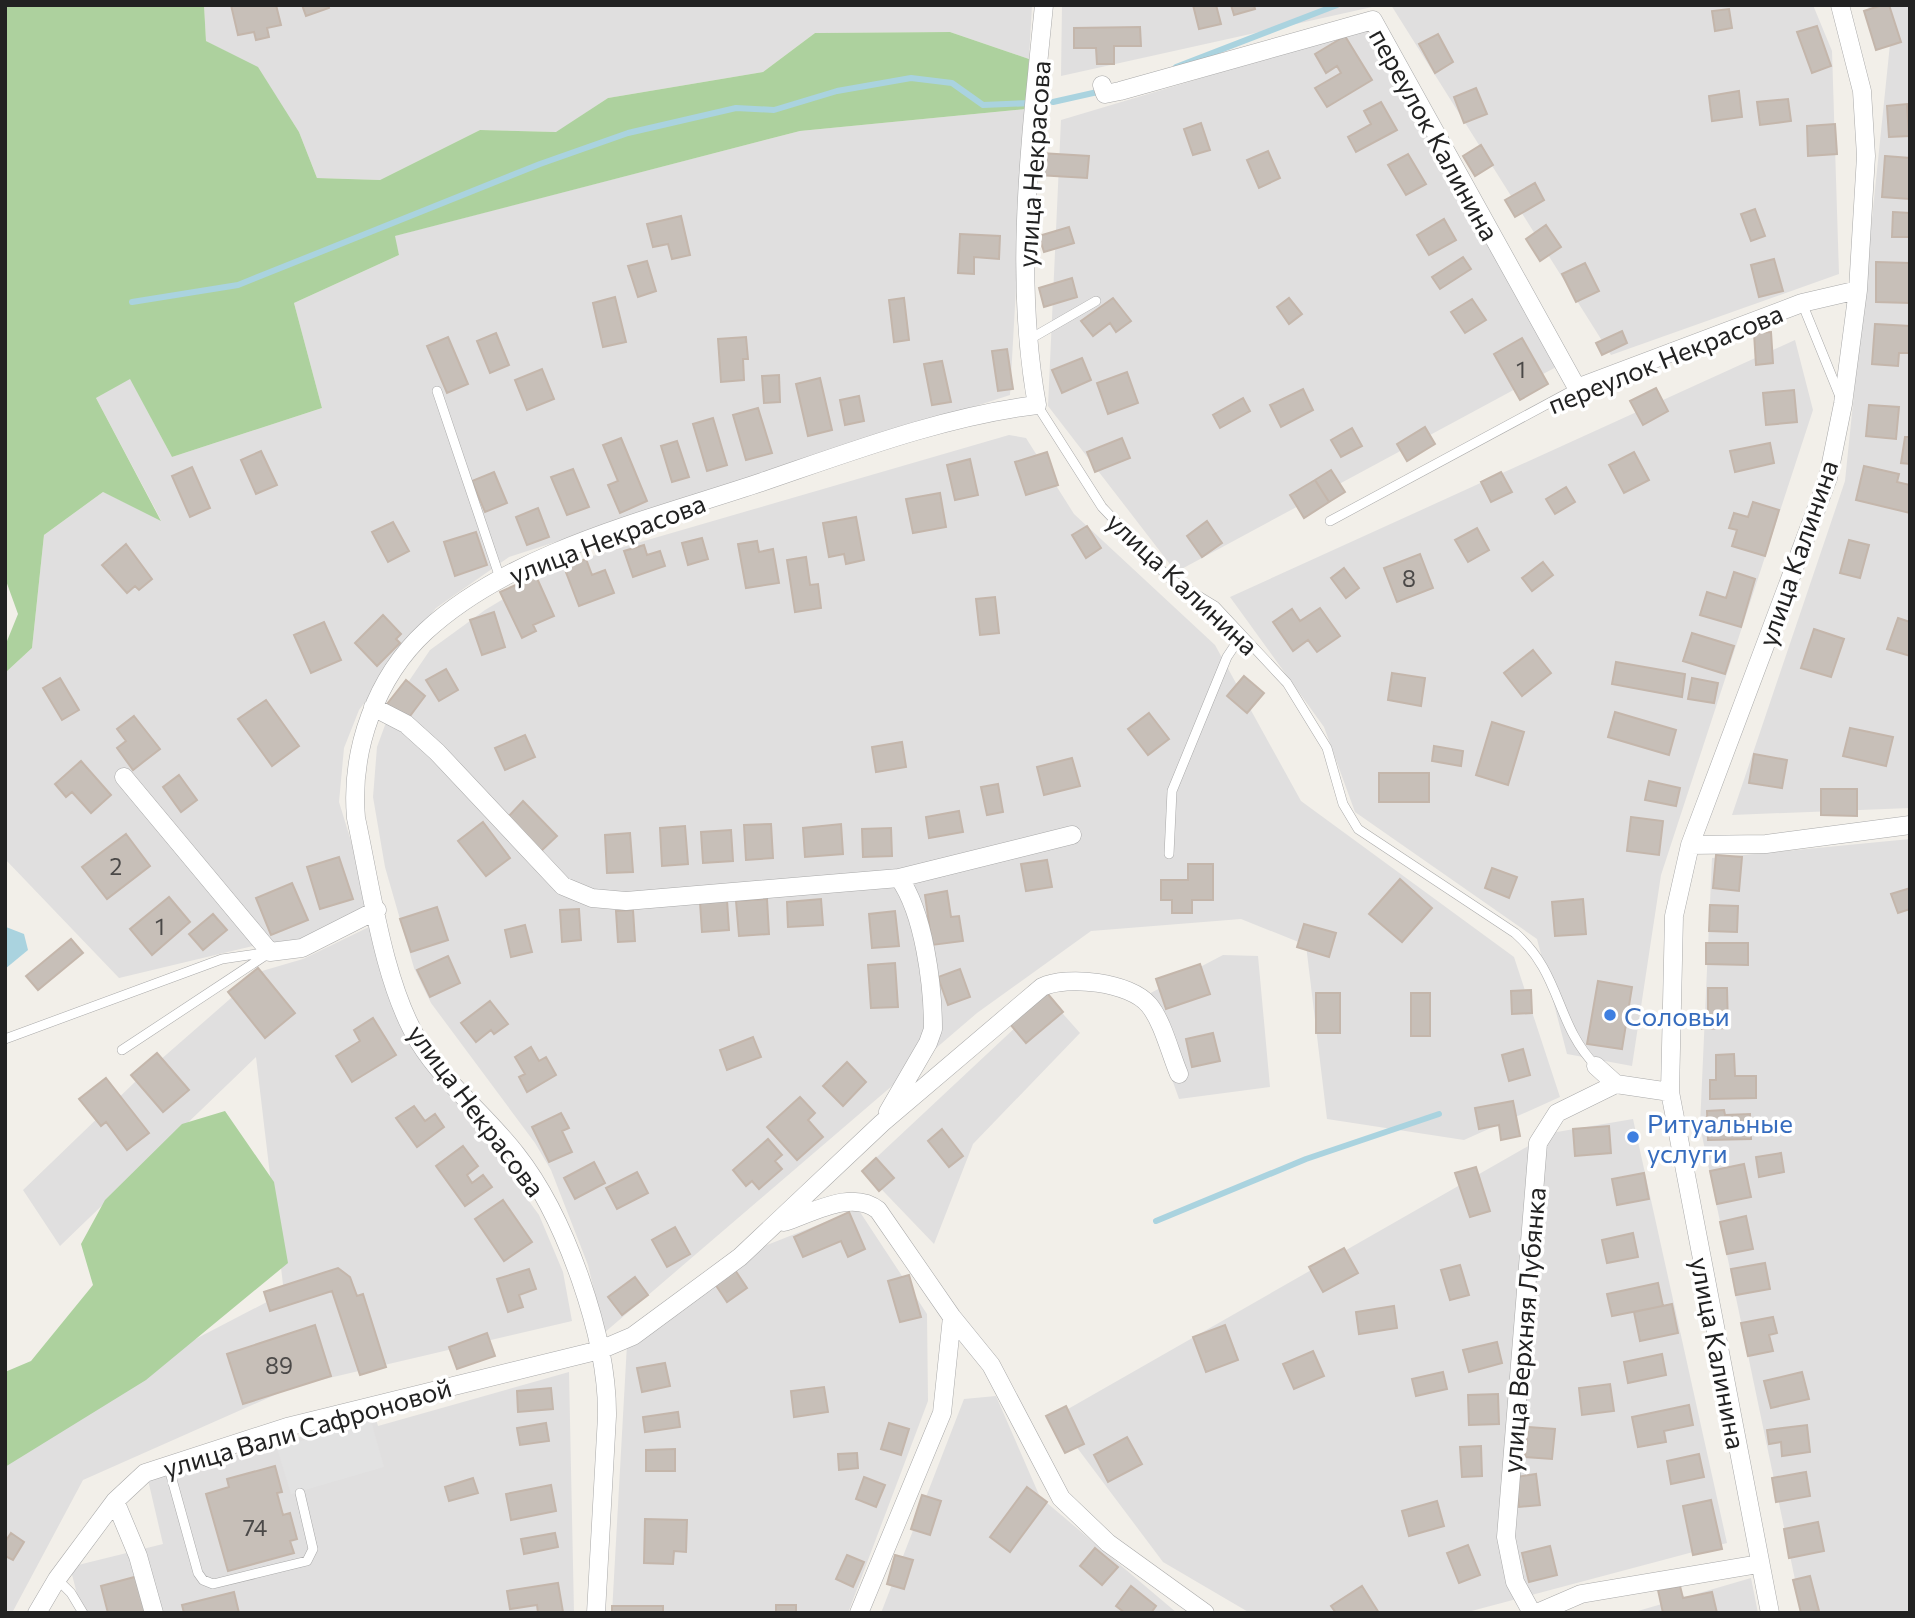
<svg xmlns="http://www.w3.org/2000/svg" width="1915" height="1618" font-family="Commissioner,sans-serif">
	<rect width="100%" height="100%" fill="#f2efe9"/>
	<path fill="#e0dfdf" d="M204 5H1032L1029 59 950 32 815 33 763 72 608 98 557 132 480 130 380 180 317 178 299 132 258 68 206 41Z
		M1062 5H1381L1061 76Z
		M1391 5H1813L1832 51 1839 274 1611 355Z
		M1867 5H1910V808L1732 815 1845 481 1890 44Z
		M1366 29 1558 366 1176 572 1048 406 1061 120Z
		M1026 109 1010 395 509 557 436 608 359 710 344 748 339 802 370 903 300 942 257 945 119 978 5 859V673L32 648 44 535 103 492 161 520 96 398 130 378 172 457 322 408 294 303 399 255 394 236 800 131Z
		M1795 340 1813 410 1661 875 1632 1066 1567 1054 1537 939 1355 812 1324 727 1230 597Z
		M1009 435 1026 438 1074 514 1215 645 1301 801 1514 957 1560 1097 1464 1140 1327 1119 1306 945 1241 919 1091 931 977 1013 604 1333 588 1265 551 1170 535 1143 431 1003 414 968 385 867 373 797 377 747 392 706 430 650 485 610 558 566Z
		M1910 839V1613H1802L1700 1126 1712 858Z
		M373 925 431 1066 539 1215 563 1272 572 1321 295 1386 83 1480 12 1613H5V1456L117 1380 284 1293 256 1057 60 1246 23 1190 135 1082 262 971 303 959Z
		M1223 955 1258 956 1270 1087 1179 1099 1143 997Z
		M1048 997 1080 1033 973 1144 934 1244 863 1170Z
		M1633 1119 1727 1543 1464 1613H1250L1163 1562 1054 1417 1551 1133Z
		M858 1209 927 1314 928 1401 848 1613H612L627 1344 752 1251Z
		M569 1372 574 1613H82L70 1567 163 1544 148 1480 375 1416 378 1426Z
		M996 1396 1040 1497 1177 1613H881L964 1399Z
		M1751 1578 1758 1613H1631Z"/>
	<path fill="#add19e" d="M5 5H204L206 41 258 67 299 132 317 178 380 180 480 130 556 132 608 98 763 72 815 33 950 32 1029 59 1026 109 800 131 395 236 399 255 294 303 322 408 172 457 130 379 96 398 161 521 103 492 44 535 32 648 5 673V646L18 614 5 578Z
		M225 1111 274 1182 288 1263 146 1380 5 1467V1372L31 1361 93 1285 81 1244 105 1200 182 1124Z"/>
	<path fill="#e2e2e2" d="M371 1421 384 1467 291 1494 277 1448Z"/>
	<path fill="#aad3df" d="M6 927 24 934 28 950 5 969Z"/>
	<g fill="none" stroke-linecap="round" stroke-linejoin="round">
		<path stroke="#aad3df" stroke-width="6" d="M1176 67 1337 5
			M1053 102 1102 91
			M132 302 238 285 540 164 628 133 736 108 774 110 837 91 911 78 952 83 983 105 1031 103
			M1156 1221 1306 1159 1439 1114"/>
	</g>
	<path fill="#c7bfb8" stroke="#c4b6ab" stroke-width="2" d="M231 5H276L281 25 267 28 269 37 256 40 254 32 238 35Z
		M302 5H328L329 8 306 16Z
		M1193 5H1216L1221 24 1199 29Z
		M1231 5H1254L1255 9 1234 15Z
		M1882 5H1889L1901 42 1876 50 1864 11Z
		M1729 9 1732 28 1715 31 1712 11Z
		M1817 26 1831 66 1812 73 1797 32Z
		M1140 27 1141 46H1114V64H1097L1096 48H1074V28Z
		M1438 34 1453 62 1435 73 1419 44Z
		M1345 36 1372 80 1327 107 1315 88 1341 73 1337 66 1326 73 1315 54Z
		M1476 88 1487 114 1464 123 1454 97Z
		M1739 91 1742 117 1712 121 1709 96Z
		M1788 99 1791 121 1760 125 1757 102Z
		M1381 102 1397 130 1356 152 1348 137 1371 124 1364 111Z
		M1907 104 1909 136 1889 137 1887 106Z
		M1201 123 1210 150 1193 155 1184 129Z
		M1835 124 1837 154 1808 156 1807 126Z
		M1481 145 1493 165 1475 176 1463 156Z
		M1268 151 1280 178 1259 188 1247 160Z
		M1040 153 1089 156 1087 178 1038 175Z
		M1408 154 1426 184 1406 195 1388 165Z
		M1885 156 1910 158V199L1882 197Z
		M1535 183 1544 200 1515 217 1505 200Z
		M1755 209 1765 236 1751 241 1741 214Z
		M1893 212 1910 213V237H1892Z
		M681 216 690 255 672 259 668 244 653 247 647 224Z
		M1444 219 1456 240 1429 255 1417 235Z
		M1546 225 1561 247 1540 261 1526 239Z
		M1069 227 1074 243 1044 252 1039 236Z
		M960 234 1000 236 999 259 974 257V274L958 273Z
		M1463 257 1471 269 1440 289 1432 277Z
		M1774 259 1783 291 1759 297 1751 265Z
		M647 261 656 291 638 297 628 266Z
		M1876 262 1910 263V303L1876 302Z
		M1585 263 1599 291 1576 302 1562 274Z
		M1072 278 1077 297 1044 307 1039 288Z
		M615 297 626 342 603 347 593 303Z
		M904 298 909 340 894 342 889 300Z
		M1113 298 1131 321 1116 332 1110 323 1093 336 1081 321Z
		M1289 298 1302 314 1289 324 1277 307Z
		M1472 299 1486 320 1465 333 1451 312Z
		M1875 324 1910 326 1909 353H1899L1898 366 1872 364Z
		M1622 331 1627 343 1602 355 1596 343Z
		M1771 332 1773 363 1756 365 1754 333Z
		M496 333 509 365 490 373 477 341Z
		M448 337 468 384 447 393 427 346Z
		M746 337 748 359H743L744 380 721 382 718 339Z
		M1522 338 1548 384 1520 400 1494 354Z
		M1007 349 1013 389 998 391 992 351Z
		M1082 358 1091 380 1062 393 1052 370Z
		M942 361 951 402 932 405 924 364Z
		M542 369 554 399 527 410 515 380Z
		M1127 372 1138 403 1108 414 1097 383Z
		M779 375 780 402 764 403 762 376Z
		M820 378 832 430 808 436 796 384Z
		M1656 388 1668 411 1643 425 1630 401Z
		M1303 389 1313 410 1281 427 1270 405Z
		M1794 390 1797 422 1766 425 1763 393Z
		M859 396 864 421 845 425 840 400Z
		M1243 398 1250 411 1220 428 1213 415Z
		M1869 405 1899 407 1896 439 1866 436Z
		M758 408 772 453 746 460 733 415Z
		M713 418 727 465 707 471 693 424Z
		M1425 427 1435 444 1407 461 1397 444Z
		M1352 428 1362 446 1341 457 1331 440Z
		M1905 437H1910V464L1901 463Z
		M621 438 647 501 620 513 608 485 618 481 603 445Z
		M1122 438 1130 458 1095 472 1087 452Z
		M677 441 689 477 672 482 661 446Z
		M1770 443 1774 463 1735 472 1730 451Z
		M261 451 277 485 256 494 241 460Z
		M1047 452 1058 485 1026 495 1015 462Z
		M1634 452 1649 480 1624 493 1609 465Z
		M970 459 978 495 955 500 947 465Z
		M1864 466 1899 474 1897 482 1910 485V513L1856 500Z
		M192 467 210 508 190 517 172 476Z
		M573 469 589 507 567 515 551 477Z
		M1331 470 1345 492 1329 502 1315 480Z
		M494 472 507 503 485 512 472 481Z
		M1501 472 1512 492 1491 502 1481 482Z
		M1315 480 1329 502 1304 518 1290 495Z
		M1566 487 1575 502 1555 514 1546 499Z
		M940 493 946 527 913 533 906 499Z
		M1753 502 1779 510 1765 556 1732 546 1737 530 1729 528 1734 513 1748 517Z
		M538 508 549 537 527 545 516 517Z
		M856 517 864 560 846 564 844 554 829 557 823 523Z
		M1207 521 1222 543 1202 557 1187 536Z
		M393 522 409 551 388 562 372 532Z
		M1087 526 1101 548 1086 558 1072 535Z
		M1477 528 1489 550 1468 562 1455 540Z
		M476 532 487 565 455 576 444 542Z
		M702 538 708 559 688 565 682 543Z
		M1849 540 1869 545 1860 578 1840 573Z
		M757 541 759 552 773 549 779 583 746 588 738 544Z
		M126 544 152 579 139 590 135 586 127 593 102 565Z
		M644 545 647 555 660 551 665 566 633 577 624 551Z
		M1420 554 1433 588 1397 602 1384 568Z
		M806 557 810 585 818 584 821 608 795 612 787 560Z
		M586 559 592 575 605 570 614 593 579 606 564 567Z
		M1543 562 1553 575 1532 591 1522 578Z
		M1344 568 1359 588 1346 598 1331 578Z
		M1734 572 1755 579 1741 627 1700 615 1707 592 1726 598Z
		M536 576 554 616 533 625 536 631 522 638 500 592Z
		M995 597 999 633 980 635 976 599Z
		M1320 608 1340 636 1317 652 1308 640 1293 651 1273 622 1292 609 1300 621Z
		M494 612 505 647 482 655 470 620Z
		M383 615 401 634 396 639 400 643 377 666 355 643Z
		M1898 618 1910 622V656L1887 649Z
		M324 622 341 660 311 673 294 635Z
		M1814 629 1844 639 1831 677 1801 668Z
		M1692 633 1734 646 1725 674 1683 661Z
		M1533 650 1551 673 1522 696 1504 673Z
		M1616 662 1685 674 1682 697 1612 684Z
		M446 669 458 690 439 701 426 680Z
		M1392 673 1425 678 1421 706 1388 700Z
		M1244 676 1264 693 1247 713 1227 696Z
		M60 678 79 710 62 720 43 688Z
		M1692 678 1718 683 1714 703 1688 699Z
		M406 680 425 696 407 720 387 704Z
		M266 700 299 746 272 766 238 719Z
		M1615 712 1676 730 1669 755 1608 737Z
		M1149 713 1169 739 1148 755 1128 729Z
		M134 716 160 749 133 770 117 748 126 741 117 729Z
		M1492 722 1524 732 1508 785 1476 775Z
		M1850 728 1893 737 1886 766 1843 756Z
		M525 735 535 757 505 770 495 748Z
		M902 742 906 767 876 772 872 747Z
		M1434 746 1463 751 1461 766 1432 761Z
		M1754 754 1787 760 1782 788 1749 783Z
		M1072 758 1080 786 1044 795 1037 767Z
		M81 761 111 795 91 813 72 792 66 797 55 784Z
		M1379 773H1429V802H1379Z
		M179 775 197 800 181 812 163 787Z
		M1649 781 1680 788 1676 806 1645 800Z
		M998 784 1003 812 987 815 981 787Z
		M1821 789H1857V816L1821 815Z
		M523 801 557 836 540 852 507 818Z
		M959 811 963 832 929 838 926 817Z
		M1631 817 1663 821 1659 855 1627 851Z
		M483 822 510 858 486 876 458 841Z
		M771 824 773 858 746 860 744 825Z
		M841 824 843 854 805 857 803 828Z
		M685 826 688 864 662 866 660 828Z
		M891 828 892 856 863 857 862 829Z
		M731 830 733 861 703 863 701 832Z
		M630 833 633 872 607 873 605 835Z
		M126 834 150 866 107 899 82 867Z
		M1716 855 1742 857 1739 891 1713 888Z
		M339 857 353 899 320 909 307 867Z
		M1047 860 1052 887 1026 891 1021 864Z
		M1188 864H1213V900H1192V913H1172V900H1161V880H1188Z
		M1492 868 1517 877 1509 898 1485 888Z
		M1400 879 1432 908 1402 942 1369 914Z
		M292 883 308 920 271 935 256 898Z
		M1910 888V909L1898 913 1891 894Z
		M947 891 951 917 959 916 963 941 932 945 925 895Z
		M169 897 190 922 152 955 130 929Z
		M767 899 769 934 739 936 736 901Z
		M821 899 823 925 788 927 787 902Z
		M1583 899 1586 934 1555 936 1552 902Z
		M727 900 729 930 702 932 700 902Z
		M1710 905 1738 906 1737 932 1709 931Z
		M437 907 448 940 411 952 400 919Z
		M579 909 581 940 562 942 560 910Z
		M633 910 635 941 618 942 616 911Z
		M895 911 899 946 872 948 869 914Z
		M213 914 227 930 203 950 189 934Z
		M1304 924 1336 933 1329 957 1297 947Z
		M525 925 532 952 511 957 505 930Z
		M71 939 83 953 38 990 26 976Z
		M1706 943H1748V965L1706 964Z
		M448 956 460 983 430 997 417 970Z
		M895 963 898 1007 871 1008 868 965Z
		M1200 964 1210 994 1166 1009 1156 979Z
		M258 968 295 1013 265 1038 228 992Z
		M960 969 970 997 948 1005 938 977Z
		M1598 981 1632 987 1622 1049 1587 1044Z
		M1708 988H1727L1728 1028 1702 1029V1015H1708Z
		M1531 990 1532 1013 1512 1014 1511 991Z
		M1047 993 1063 1012 1026 1043 1010 1024Z
		M1316 993H1340V1033H1316Z
		M1411 993H1430V1036H1411Z
		M490 1001 508 1024 494 1034 491 1030 476 1042 461 1023Z
		M373 1018 396 1055 352 1082 336 1056 360 1041 354 1030Z
		M1213 1033 1220 1061 1192 1067 1186 1039Z
		M753 1037 761 1057 727 1070 720 1050Z
		M531 1047 539 1061 546 1057 556 1075 527 1092 519 1077 525 1074 515 1057Z
		M1523 1049 1530 1075 1509 1081 1502 1055Z
		M157 1053 189 1090 163 1112 131 1075Z
		M1734 1054 1735 1076H1756V1098L1710 1099V1080H1716V1055Z
		M847 1062 866 1082 843 1106 823 1086Z
		M106 1078 149 1133 127 1150 106 1122 101 1126 79 1099Z
		M800 1097 815 1113 808 1120 823 1137 797 1160 767 1127Z
		M1513 1101 1520 1136 1501 1140 1499 1125 1479 1129 1475 1108Z
		M414 1106 425 1121 435 1114 444 1127 417 1147 396 1118Z
		M1724 1110 1725 1115 1750 1114 1751 1139 1708 1140 1707 1111Z
		M561 1113 569 1128 562 1131 572 1152 549 1162 532 1127Z
		M1609 1126 1611 1153 1575 1156 1573 1129Z
		M942 1129 963 1156 949 1167 928 1141Z
		M768 1139 782 1155 775 1161 782 1169 759 1189 752 1181 746 1186 733 1170Z
		M463 1146 478 1166 467 1175 472 1183 483 1175 492 1187 465 1206 436 1166Z
		M1781 1153 1784 1172 1759 1177 1756 1157Z
		M876 1158 894 1178 879 1191 862 1171Z
		M594 1162 605 1183 575 1199 564 1178Z
		M1744 1164 1751 1197 1717 1204 1710 1171Z
		M1476 1167 1490 1211 1470 1217 1455 1173Z
		M637 1172 648 1193 617 1209 606 1188Z
		M1644 1173 1649 1199 1617 1205 1612 1179Z
		M503 1200 532 1242 504 1261 475 1219Z
		M849 1212 865 1249 848 1257 841 1241 803 1257 794 1237Z
		M1746 1216 1753 1249 1727 1254 1720 1222Z
		M675 1227 690 1254 667 1267 652 1240Z
		M1633 1233 1638 1257 1607 1263 1602 1240Z
		M1344 1248 1358 1273 1323 1292 1309 1267Z
		M1765 1263 1770 1289 1736 1295 1731 1269Z
		M1460 1265 1469 1295 1450 1300 1441 1270Z
		M338 1268 350 1277 357 1296 363 1294 386 1367 360 1375 332 1291 270 1311 264 1292Z
		M529 1269 536 1289 519 1295 523 1307 508 1312 497 1279Z
		M735 1270 747 1288 727 1302 715 1284Z
		M909 1275 921 1317 900 1322 888 1281Z
		M635 1277 648 1295 622 1315 608 1297Z
		M1658 1283 1663 1306 1612 1316 1607 1294Z
		M1672 1304 1678 1333 1640 1341 1634 1312Z
		M1394 1306 1397 1328 1359 1334 1356 1312Z
		M1773 1317 1777 1333 1769 1335 1773 1351 1748 1356 1741 1323Z
		M315 1325 331 1376 243 1404 227 1354Z
		M1225 1325 1238 1360 1206 1372 1193 1337Z
		M487 1333 495 1356 457 1369 449 1347Z
		M1497 1342 1502 1363 1469 1372 1463 1350Z
		M1313 1351 1324 1376 1294 1389 1283 1364Z
		M1662 1354 1666 1375 1628 1383 1624 1362Z
		M665 1363 670 1386 642 1392 637 1368Z
		M1443 1372 1447 1389 1416 1396 1412 1379Z
		M1802 1372 1809 1399 1771 1408 1764 1381Z
		M1610 1384 1614 1411 1582 1415 1579 1388Z
		M824 1387 828 1412 794 1417 791 1391Z
		M551 1388 553 1409 518 1412 517 1391Z
		M1498 1394 1499 1424 1469 1425 1468 1395Z
		M1689 1405 1693 1425 1664 1431 1666 1442 1638 1447 1632 1417Z
		M1066 1406 1084 1444 1065 1453 1046 1416Z
		M678 1412 680 1427 645 1432 643 1417Z
		M546 1423 549 1441 520 1445 517 1428Z
		M889 1423 909 1429 901 1455 881 1449Z
		M1807 1425 1810 1452 1782 1456 1781 1442 1769 1444 1767 1430Z
		M1528 1427 1555 1429 1552 1459 1525 1457Z
		M1127 1437 1142 1464 1108 1482 1094 1455Z
		M1481 1446 1482 1476 1462 1477 1460 1447Z
		M675 1449V1471H646V1450Z
		M857 1453 858 1468 839 1470 838 1454Z
		M1699 1454 1704 1477 1671 1484 1667 1461Z
		M275 1466 282 1492 277 1493 283 1515 290 1513 297 1539 290 1541 294 1553 228 1571 206 1494 229 1487 227 1479Z
		M1806 1472 1810 1496 1776 1502 1772 1478Z
		M1536 1474 1540 1505 1519 1507 1516 1477Z
		M864 1477 885 1485 876 1507 856 1499Z
		M473 1478 478 1493 449 1501 445 1487Z
		M551 1485 556 1511 511 1520 506 1494Z
		M1027 1487 1047 1502 1010 1552 990 1537Z
		M922 1495 941 1501 930 1535 911 1529Z
		M1711 1500 1722 1549 1693 1555 1683 1506Z
		M1437 1501 1444 1526 1409 1536 1402 1511Z
		M645 1519 687 1520 686 1552 674 1551 673 1564 644 1563Z
		M1818 1522 1824 1551 1789 1558 1784 1529Z
		M11 1533 24 1542 13 1560 5 1556V1542Z
		M555 1533 558 1547 524 1554 521 1539Z
		M1468 1545 1480 1575 1459 1583 1447 1553Z
		M1550 1546 1557 1575 1529 1582 1522 1553Z
		M1095 1548 1118 1567 1102 1585 1080 1566Z
		M847 1555 864 1562 853 1587 836 1579Z
		M895 1555 913 1560 904 1589 887 1584Z
		M138 1576 147 1613H108L101 1586Z
		M1810 1576 1819 1611 1801 1613 1793 1580Z
		M558 1583 563 1612 538 1613 537 1605 510 1609 507 1591Z
		M1131 1586 1156 1606 1151 1613H1125L1116 1606Z
		M1362 1586 1379 1613H1336L1331 1606Z
		M1680 1586 1683 1598 1712 1592 1717 1613H1663L1658 1590Z
		M234 1592 239 1613H184L182 1605Z
		M776 1605H796V1613H776Z
		M612 1606H663V1613H612Z"/>
	<g fill="none" stroke-linecap="round" stroke-linejoin="round">
		<defs>
			<path id="lane" d="M1802 303 1841 399
				M1030 339 1096 301
				M437 391 500 578
				M1037 405 1102 507 1169 578 1215 606 1287 683 1327 748 1343 804 1358 829 1515 933C1562 974 1555 1024 1596 1066
				M1330 521 1577 388
				M1169 854 1172 791 1227 657 1241 636
				M5 1039 222 959 270 952
				M122 1050 266 955
				M168 1465 198 1573 203 1580 213 1584 307 1561 313 1549 300 1493
				M57 1579 71 1593 83 1613"/>
			<path id="street" d="M1102 85 1105 94 1120 91 1373 20 1577 388 1802 303 1858 290
				M373 707 406 724 437 752 563 886 592 898 626 901 899 878 1072 835
				M124 777 270 952 302 948 377 910
				M1690 845 1766 844 1910 825
				M1596 1066 1616 1084 1670 1092
				M888 1112 928 1043 933 1029C933 985 924 913 899 878
				M784 1222C812 1213 852 1189 878 1210L952 1317 991 1365 1061 1498 1108 1543 1205 1613
				M115 1501 138 1556 154 1613
				M37 1613 57 1579 115 1501 145 1473 287 1427 600 1350 633 1336 740 1257 882 1123 1042 987C1067 975 1130 982 1149 1005 1163 1022 1170 1053 1179 1074
				M596 1613 607 1416C608 1337 565 1216 516 1154 486 1115 445 1084 419 1042 383 983 371 886 356 818 350 750 376 677 426 631 513 551 652 519 762 482 850 452 945 416 1037 405 1013 273 1031 137 1044 5
				M859 1613 942 1413 952 1317
				M1532 1613 1515 1582 1506 1537 1538 1143 1557 1113 1616 1084
				M1537 1613 1581 1594 1759 1564
				M1770 1613 1670 1092 1674 916 1690 845 1828 478 1843 404 1858 290 1866 156 1862 91 1840 5"/>
		</defs>
		<use href="#lane" stroke="#a9a9a9" stroke-width="10"/>
		<use href="#street" stroke="#a9a9a9" stroke-width="19"/>
		<use href="#lane" stroke="#fff" stroke-width="9"/>
		<use href="#street" stroke="#fff" stroke-width="18"/>
	</g>
	<g fill="#3f7fe0" stroke="#fff" stroke-width="2.5">
		<circle cx="1610" cy="1015" r="7"/>
		<circle cx="1633" cy="1137" r="7"/>
	</g>
	<g text-anchor="middle" dominant-baseline="central" stroke-width="7" stroke-linejoin="round" paint-order="stroke">
		<g font-size="23" fill="#4b4948">
			<text x="1521" y="369">1</text>
			<text x="1409" y="578">8</text>
			<text x="116" y="866">2</text>
			<text x="160" y="926">1</text>
			<text x="279" y="1365">89</text>
			<text x="255" y="1527">74</text>
		</g>
		<g font-size="26" fill="#222" stroke="#fff">
			<text transform="translate(1435 134) rotate(61)">переулок Калинина</text>
			<text transform="translate(1033 164) rotate(-86)">улица Некрасова</text>
			<text transform="translate(1665 358) rotate(-22)">переулок Некрасова</text>
			<text transform="translate(607 538) rotate(-21)">улица Некрасова</text>
			<text transform="translate(1797 553) rotate(-71)">улица Калинина</text>
			<text transform="translate(1183 583) rotate(43)">улица Калинина</text>
			<text transform="translate(477 1110) rotate(53)">улица Некрасова</text>
			<text transform="translate(1523 1330) rotate(-85)">улица Верхняя Лубянка</text>
			<text transform="translate(1719 1353) rotate(79)">улица Калинина</text>
			<text transform="translate(307 1427) rotate(-16)">улица Вали Сафроновой</text>
		</g>
		<g font-size="26" fill="#366cbe" stroke="#fff" text-anchor="start">
			<text x="1624" y="1015">Соловьи</text>
			<text x="1647" y="1122">Ритуальные<tspan x="1647" dy="30">услуги</tspan></text>
		</g>
	</g>
	<rect width="1915" height="1618" fill="none" stroke="#222222" stroke-width="14"/>
</svg>
